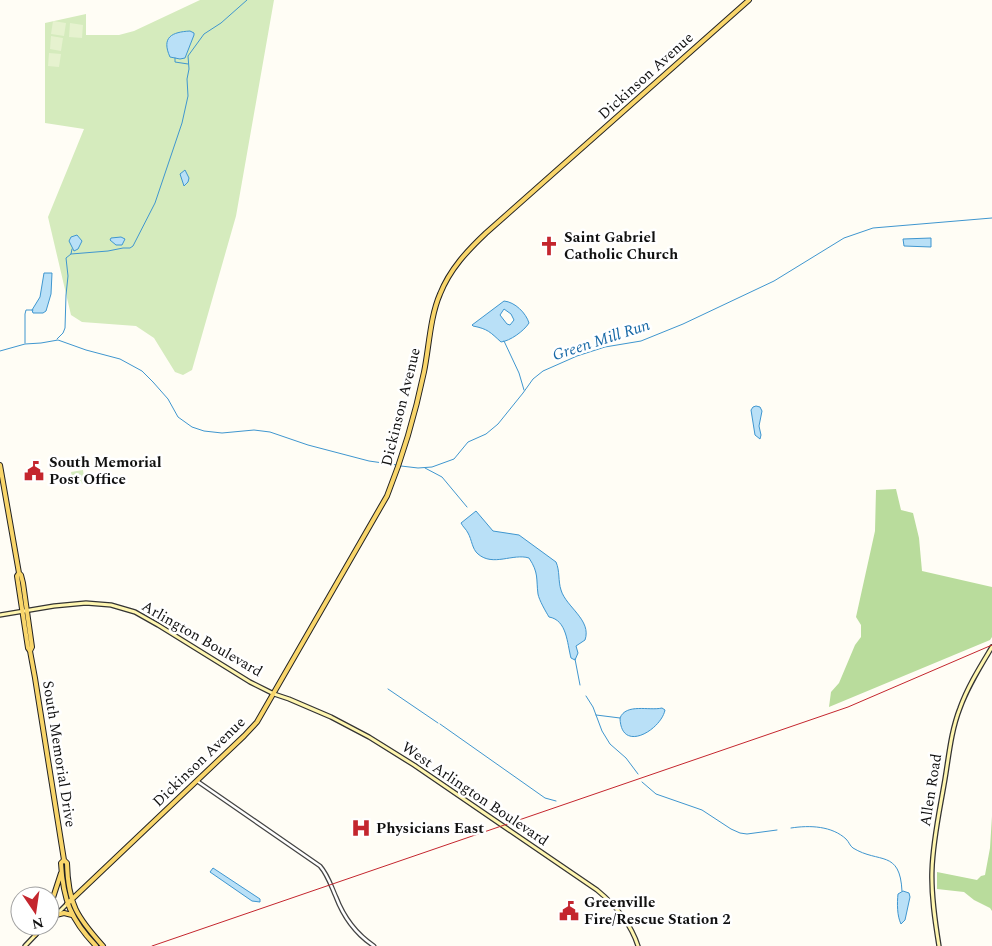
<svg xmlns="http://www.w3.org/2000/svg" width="992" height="946" font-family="Spectral,serif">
	<rect width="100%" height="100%" fill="#fffdf5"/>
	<path fill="#d5ebbd" d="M200 0H274L236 216 192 370 183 375 175 372 154 338 136 326 82 322 71 315 48 217 84 129 45 123V23L86 14V35H119L134 31Z
		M83 470 85 483 73 485 71 472Z"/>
	<path fill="#b9dc9c" d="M896 489 901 510 913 513 919 538 922 571 992 587V637L990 640 829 707 831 692 839 683 855 645 861 637V625L856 617 875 531 876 490Z
		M992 816V911L990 908 974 900 964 892 937 889V872L977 880 981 876 985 875 990 848Z"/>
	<path fill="#e6f2cf" d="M53 21 66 23 64 36 51 34Z
		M70 23 83 25 82 38 69 37Z
		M51 36 63 38 61 51 50 49Z
		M49 53 61 54 59 67 48 66Z"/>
	<path fill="#b9e0f7" stroke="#3f96cf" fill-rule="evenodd" d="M190 31 194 33V35L185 58 180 59 170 57C161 37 172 32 190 31Z
		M185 170 189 178 188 182 184 186 180 174Z
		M77 235 82 241 78 249 74 251 69 241 71 237Z
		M121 237 125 239 122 245H116L110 240 111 238Z
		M931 238V247L904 246 903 239Z
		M44 273H52L51 294 46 311 43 313H33L32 310 40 297Z
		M504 301C515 302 526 313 529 323 524 331 510 341 501 342 490 332 488 329 473 326L472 325ZM504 309 511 314 514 320 510 325 507 324 500 315Z
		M756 406 760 407 762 411 759 426 761 435 760 439 755 435 751 410 753 407Z
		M476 511 493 531 519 535 556 562C560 571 558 581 561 590 566 607 592 620 585 640L576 646 578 653 575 660 571 658C567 643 567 620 549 617 546 612 539 600 538 594 536 579 539 573 529 558 513 553 493 567 478 554 472 549 472 540 468 533 466 529 463 527 461 523Z
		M662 708 665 710C661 730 621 754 620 718 626 703 649 711 662 708Z
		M213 868 260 899V902L252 901 210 872Z
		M903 891 909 893 910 897 905 920 901 924C897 916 897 903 898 894Z"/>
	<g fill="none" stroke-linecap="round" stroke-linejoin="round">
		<path stroke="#3f96cf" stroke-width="1" d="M175 58V62L188 64
			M71 254 108 251 123 248H130L133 246 155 203 182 123 188 96 187 79 189 69 188 56 204 34 221 23 247 0
			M57 339 63 333 65 328 66 295 68 276 66 258 71 254 72 249
			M504 341 519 373 524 390
			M25 343V314L26 310H33
			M0 351 25 344 41 343 58 340 86 350 120 359 142 371 153 382 168 399 178 417 192 427 204 431 222 433 254 430 270 432 308 445 369 461 397 465
			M401 466 418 468 432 467 454 459 468 442 486 434 498 424 523 393 533 379 543 371 577 356 605 347 641 341 683 324 774 281 844 238 873 228 992 218
			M425 468 442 477 467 507
			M575 659 580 685
			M388 689 438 723
			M586 696 593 707 602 731 610 744 626 758 638 774
			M596 715 620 718
			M440 724 545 798 556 801
			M642 782 656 794 702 810 731 829 740 833 747 834 777 830
			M791 828C810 825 832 826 846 839 849 842 850 846 853 848 879 864 900 849 902 891"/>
		<defs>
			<path id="tertiary" d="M197 781 320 866C328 875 331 886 336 897 344 918 356 934 374 946"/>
			<path id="secondary" d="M0 615 54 606 86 603 111 605 135 612 158 625 250 682 274 694 289 699 331 717 369 737 414 765 597 890C614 904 631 924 638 946
				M50 921 67 904
				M25 946 44 926
				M939 946C935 921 931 895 932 870 933 839 940 809 945 779 949 755 951 731 960 708 968 686 980 667 992 647"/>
			<path id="primary" d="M0 465 19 573 21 575 23 583 32 647 30 651
				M19 573 17 576 28 648 30 651 35 678 64 860 67 863C68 904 77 917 103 946
				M64 860 61 863C63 900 71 920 96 946
				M67 904 244 736 257 722 387 496C403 456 415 415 424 372 429 348 430 317 440 294 450 269 467 251 486 233L749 0
				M50 907 61 873
				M56 915 64 913 72 915
				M35 935 41 926"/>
		</defs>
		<use href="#tertiary" stroke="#444" stroke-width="5"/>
		<use href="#secondary" stroke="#333" stroke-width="5.5"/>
		<use href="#primary" stroke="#222" stroke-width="6"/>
		<use href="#tertiary" stroke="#fff" stroke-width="2.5"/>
		<use href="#secondary" stroke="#fff6b0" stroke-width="3"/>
		<use href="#primary" stroke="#f9d66b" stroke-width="4"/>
		<path stroke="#c4262e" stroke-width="1" d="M152 946 848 707 992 645"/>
	</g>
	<defs>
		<symbol id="church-bare" viewBox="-9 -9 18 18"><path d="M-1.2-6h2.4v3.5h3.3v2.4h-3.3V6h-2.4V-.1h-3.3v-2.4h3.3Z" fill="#c4262e" stroke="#fff" stroke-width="2.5" paint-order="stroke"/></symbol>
		<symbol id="civic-bare" viewBox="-9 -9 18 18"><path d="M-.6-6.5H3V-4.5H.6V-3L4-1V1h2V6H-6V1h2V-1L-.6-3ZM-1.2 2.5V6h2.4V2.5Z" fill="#c4262e" stroke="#fff" stroke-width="2.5" paint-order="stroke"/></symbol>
		<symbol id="hospital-bare" viewBox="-9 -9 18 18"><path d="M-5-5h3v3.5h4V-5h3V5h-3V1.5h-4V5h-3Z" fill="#c4262e" stroke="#fff" stroke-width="2.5" paint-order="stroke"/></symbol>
	</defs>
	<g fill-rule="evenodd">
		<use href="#church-bare" x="535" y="232" width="28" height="28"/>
		<use href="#civic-bare" x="20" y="457" width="28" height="28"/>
		<use href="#hospital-bare" x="347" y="814" width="28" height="28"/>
		<use href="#civic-bare" x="555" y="897" width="28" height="28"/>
	</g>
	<g text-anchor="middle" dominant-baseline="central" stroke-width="5" stroke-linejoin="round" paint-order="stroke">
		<g font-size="15" fill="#111" stroke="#fff">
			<text transform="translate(646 76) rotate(-42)">Dickinson Avenue</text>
			<text transform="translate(401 407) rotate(-76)">Dickinson Avenue</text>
			<text transform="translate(202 639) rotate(30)">Arlington Boulevard</text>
			<text transform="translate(59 754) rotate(81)">South Memorial Drive</text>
			<text transform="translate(199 762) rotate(-44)">Dickinson Avenue</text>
			<text transform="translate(931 790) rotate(-81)">Allen Road</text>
			<text transform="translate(475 794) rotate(34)">West Arlington Boulevard</text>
		</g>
		<g font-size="15" font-weight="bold" fill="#111" stroke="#fff" text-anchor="start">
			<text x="564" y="237">Saint Gabriel<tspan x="564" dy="17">Catholic Church</tspan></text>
			<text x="49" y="462">South Memorial<tspan x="49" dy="17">Post Office</tspan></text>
			<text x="376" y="828">Physicians East</text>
			<text x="584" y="902">Greenville<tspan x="584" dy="17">Fire/Rescue Station 2</tspan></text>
		</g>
		<g font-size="16" font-style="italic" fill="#1768a6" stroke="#fff">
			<text transform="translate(601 340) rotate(-18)">Green Mill Run</text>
		</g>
	</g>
	<g transform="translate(35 911) rotate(167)"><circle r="24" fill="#ffffff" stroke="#a0a0a0"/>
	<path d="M0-4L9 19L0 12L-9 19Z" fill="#c4262e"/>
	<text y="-8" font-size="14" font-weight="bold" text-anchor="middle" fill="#111111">N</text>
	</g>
</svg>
